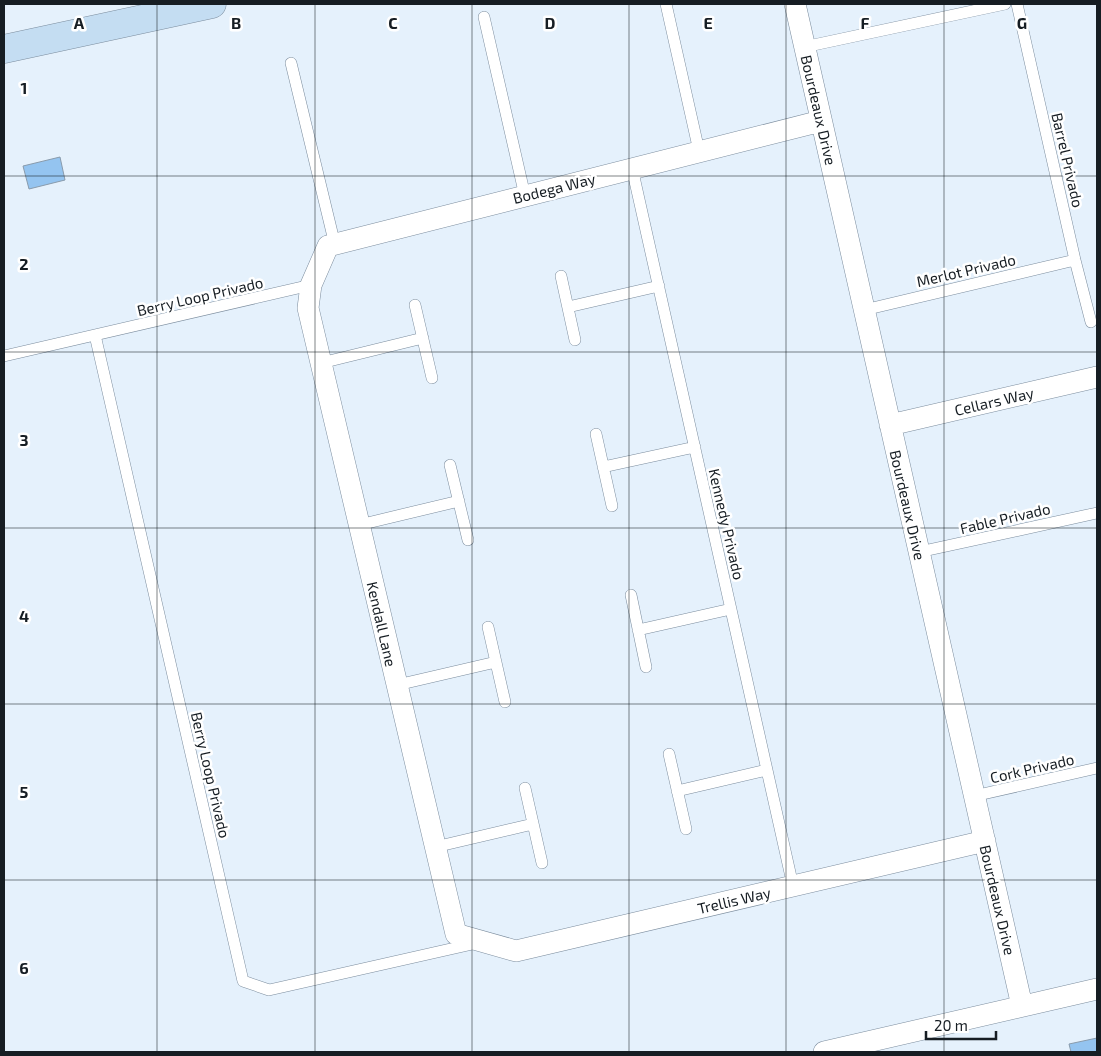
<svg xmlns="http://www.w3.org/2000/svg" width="1101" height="1056" font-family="'Exo 2',sans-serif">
	<rect width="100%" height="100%" fill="#e5f1fc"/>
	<path fill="#94c4f0" stroke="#899bac" d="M60 157 65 180 29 189 23 166Z
		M1097 1038V1052H1071L1069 1044Z"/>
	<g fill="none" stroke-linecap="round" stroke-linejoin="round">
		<defs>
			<path id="service" d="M666 4 699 151
				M1017 4 1075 260 1091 322
				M484 17 525 196
				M804 47 1005 4
				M291 63 335 245
				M632 168 793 886
				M561 276 575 340
				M415 305 432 378
				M568 307 659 286
				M864 310 1075 260
				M95 335 243 981 269 990 477 943
				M4 356 311 285
				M321 363 423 338
				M596 434 612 506
				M450 465 468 540
				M603 467 695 447
				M359 525 459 501
				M919 552 1097 513
				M631 595 646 667
				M488 627 505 702
				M638 630 731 609
				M397 685 496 662
				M669 754 686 829
				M525 788 542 863
				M677 791 767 770
				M974 796 1097 768
				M435 847 533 824"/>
			<path id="minor" d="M795 4 1022 1006
				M821 121 328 246 311 285 308 308 456 934 516 951 985 841
				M890 425 1097 377
				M824 1052 1097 989"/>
			<path id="secondary" d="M4 49 212 4"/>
		</defs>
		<use href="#service" stroke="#7c8d9e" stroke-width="12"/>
		<use href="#minor" stroke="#7c8d9e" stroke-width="22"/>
		<use href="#secondary" stroke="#7c8d9e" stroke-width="29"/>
		<use href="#service" stroke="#fff" stroke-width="11"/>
		<use href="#minor" stroke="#fff" stroke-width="21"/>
		<use href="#secondary" stroke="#c4ddf2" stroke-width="28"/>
	</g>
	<path fill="none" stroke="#161d23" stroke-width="1" stroke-opacity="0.55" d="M157 4V1052M315 4V1052M472 4V1052M629 4V1052M786 4V1052M944 4V1052M4 176H1097M4 352H1097M4 528H1097M4 704H1097M4 880H1097"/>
	<g text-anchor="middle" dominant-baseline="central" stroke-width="5" stroke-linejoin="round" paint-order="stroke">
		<g font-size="15" fill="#161d23" stroke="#fff">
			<text transform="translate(819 110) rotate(77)">Bourdeaux Drive</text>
			<text transform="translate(1068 160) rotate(77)">Barrel Privado</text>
			<text transform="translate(554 188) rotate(-14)">Bodega Way</text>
			<text transform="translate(966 270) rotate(-13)">Merlot Privado</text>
			<text transform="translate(200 296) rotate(-13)">Berry Loop Privado</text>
			<text transform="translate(994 401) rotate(-13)">Cellars Way</text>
			<text transform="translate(908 505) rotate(77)">Bourdeaux Drive</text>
			<text transform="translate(1005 518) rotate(-13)">Fable Privado</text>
			<text transform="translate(727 524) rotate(77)">Kennedy Privado</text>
			<text transform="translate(382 624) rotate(77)">Kendall Lane</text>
			<text transform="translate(1032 768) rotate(-13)">Cork Privado</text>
			<text transform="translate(211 775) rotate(77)">Berry Loop Privado</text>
			<text transform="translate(734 900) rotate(-13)">Trellis Way</text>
			<text transform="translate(998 900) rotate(77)">Bourdeaux Drive</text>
		</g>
	</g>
	<g font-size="16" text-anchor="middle" font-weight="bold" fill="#161d23" stroke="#fff" stroke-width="5" stroke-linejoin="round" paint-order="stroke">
		<text x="79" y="29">A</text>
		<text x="236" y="29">B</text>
		<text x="393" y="29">C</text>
		<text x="550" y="29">D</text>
		<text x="708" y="29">E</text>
		<text x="865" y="29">F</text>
		<text x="1022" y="29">G</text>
		<text x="24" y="94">1</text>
		<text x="24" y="270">2</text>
		<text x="24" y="446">3</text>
		<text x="24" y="622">4</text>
		<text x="24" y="798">5</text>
		<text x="24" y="974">6</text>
	</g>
	<rect width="1101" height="1056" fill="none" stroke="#161d23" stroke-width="10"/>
	<path d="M926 1031v8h70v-8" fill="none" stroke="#161d23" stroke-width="2.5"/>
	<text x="934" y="1031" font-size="15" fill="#161d23" stroke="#ffffff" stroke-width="4" paint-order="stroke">20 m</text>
</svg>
